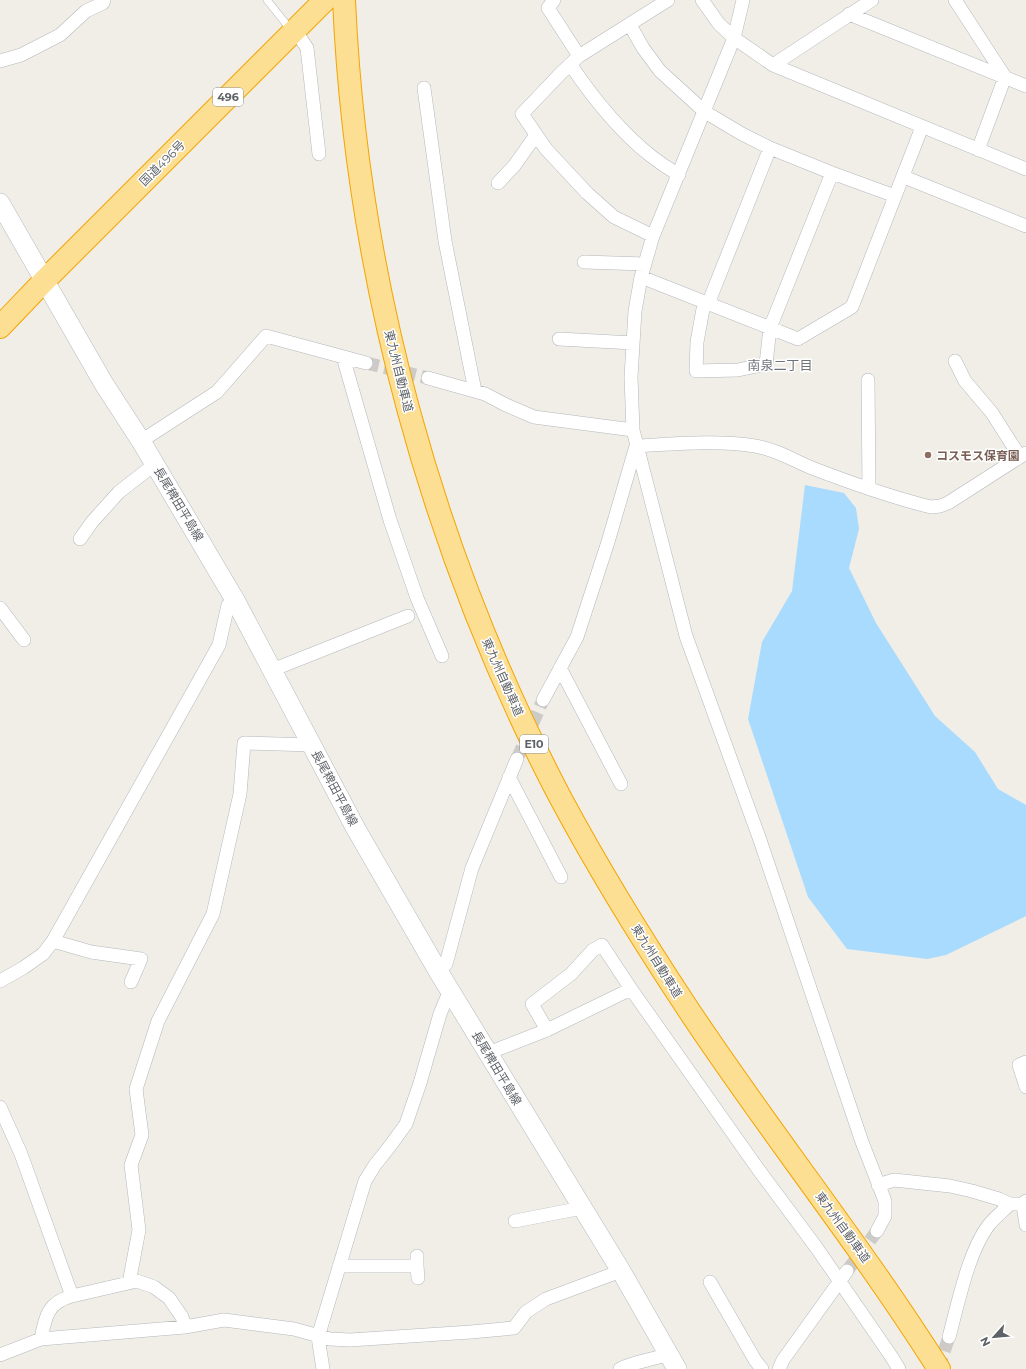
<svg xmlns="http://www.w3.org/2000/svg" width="1026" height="1369" font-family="Montserrat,'Noto Sans JP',sans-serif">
	<rect width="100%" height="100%" fill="#f0eee7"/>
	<path fill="#a9dbfe" d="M805 485 844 493 856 508 859 529 849 568 876 623 935 716 975 752 998 789 1026 805V916L946 955 927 959 847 949 808 897 748 719 762 642 792 591Z"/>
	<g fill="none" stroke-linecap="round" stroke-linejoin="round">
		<path stroke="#cccbc7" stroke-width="13" stroke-dasharray="13 6" stroke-linecap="butt" d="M366 363 428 378
			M517 759 543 700
			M847 1271 877 1231
			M938 1369 949 1337"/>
		<defs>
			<path id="lane" d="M267 0 291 30"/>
			<path id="street" d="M554 0 548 8 579 56
				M702 0 719 24 734 38 773 65 1026 169
				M743 0 734 38 653 236 641 277 635 311 631 377 633 430 686 636 760 840 862 1142 885 1201V1216L877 1231
				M955 0 1005 77
				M849 14 1026 86
				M630 25 643 48 660 71 705 112 742 134 770 148 832 173 895 196
				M295 30 307 48 319 154
				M0 61 21 55 60 35 86 11 103 3 104 0
				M570 64C593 98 619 131 651 156 660 163 669 169 679 175
				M773 65 872 0
				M424 88 445 241 475 391
				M770 148 708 304 703 309 697 342 696 371 738 370 766 364 770 328 832 173
				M978 150 1005 77
				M904 177 1026 226
				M498 183 514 166 536 135
				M653 236 614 217 587 193 546 149 522 114 561 73 579 56 668 0
				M584 262 645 264
				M641 277 798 339 852 307 922 127
				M559 339 633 343
				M343 357 390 520 417 598 442 656
				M955 361 965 381 992 413 1020 457
				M428 378 485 394 506 405 534 417 633 430
				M868 380 869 489
				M141 441 217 392 266 336 366 363
				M636 446C676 444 716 440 755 446 775 449 793 460 812 468 851 483 890 497 931 507L940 506 948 503 1026 453
				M80 539 92 522 119 492 155 464
				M0 608 24 640
				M560 668 621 784
				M272 670 408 616
				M543 700 577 637 608 542 636 446
				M509 777 561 877
				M53 941 91 952 141 959 131 982
				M438 971 446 964 472 868 517 759
				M0 981 23 968 43 954 53 941 219 645 228 605 235 600
				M547 1030 532 1004 571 974 593 950 602 945 631 989
				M488 1053 547 1030 631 989 758 1169 816 1247 891 1356 899 1369
				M1026 1062 1019 1065 1026 1087
				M0 1107 21 1154 72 1296C48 1302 45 1317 41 1339
				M878 1185 894 1180 950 1186 972 1191 999 1199 1010 1204H1023L1026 1201
				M1023 1204 1026 1225
				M515 1221 582 1208
				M339 1266H417V1256
				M417 1266 418 1278
				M710 1282 755 1360 762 1369
				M129 1283 139 1230 131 1165 142 1135 136 1089 158 1021 213 914 240 794 244 743 312 745
				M72 1296 137 1281 154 1287 169 1298 182 1317 185 1327
				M949 1337C958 1304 968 1253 988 1226 994 1218 1003 1211 1010 1204
				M0 1355 41 1339 185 1327 224 1320 294 1329 330 1339 350 1340 471 1332 514 1328 526 1312 546 1299 621 1271
				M323 1369 318 1337 365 1181 375 1165 390 1146 406 1124 420 1083 440 1014 450 990
				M620 1369C635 1361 653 1360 668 1354
				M779 1369 783 1360 847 1271"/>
			<path id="secondary" d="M0 203 104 384 141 441 235 600 356 829 438 971 621 1271 677 1369"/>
			<path id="highway" d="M344 0C356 275 432 553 560 797 598 868 641 938 686 1006 767 1129 860 1244 939 1369
				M0 327 44 281 325 0"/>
		</defs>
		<use href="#lane" stroke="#b4b7bb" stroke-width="8"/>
		<use href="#street" stroke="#b4b7bb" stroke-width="14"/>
		<use href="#secondary" stroke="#b5b9be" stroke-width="20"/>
		<use href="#highway" stroke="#f4a402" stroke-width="24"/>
		<use href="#lane" stroke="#fff" stroke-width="7"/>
		<use href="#street" stroke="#fff" stroke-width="13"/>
		<use href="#secondary" stroke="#fff" stroke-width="19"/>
		<use href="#highway" stroke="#fcdf92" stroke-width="22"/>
	</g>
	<circle fill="#8d6e63" stroke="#fff" stroke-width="1.5" cx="928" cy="455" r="4"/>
	<g text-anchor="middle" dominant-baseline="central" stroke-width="3" stroke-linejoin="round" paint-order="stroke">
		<g fill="#fff" stroke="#8e9195" stroke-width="1">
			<rect x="213" y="88" width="30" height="18" rx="3"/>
			<rect x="520" y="735" width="28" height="18" rx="3"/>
		</g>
		<g font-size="11" font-weight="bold" fill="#5e6267">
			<text x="228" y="97">496</text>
			<text x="534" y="744">E10</text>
		</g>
		<g font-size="12" fill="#5e6267" stroke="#fff">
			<text transform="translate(162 163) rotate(-45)">国道496号</text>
			<text transform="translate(399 371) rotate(76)">東九州自動車道</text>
			<text transform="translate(179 504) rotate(59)">長尾稗田平島線</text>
			<text transform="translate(503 677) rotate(66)">東九州自動車道</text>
			<text transform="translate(335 788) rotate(62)">長尾稗田平島線</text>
			<text transform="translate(657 961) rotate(58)">東九州自動車道</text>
			<text transform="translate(497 1068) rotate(59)">長尾稗田平島線</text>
			<text transform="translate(843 1227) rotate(54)">東九州自動車道</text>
		</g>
		<g font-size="12" font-weight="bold" fill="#785e54" stroke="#fff" text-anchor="start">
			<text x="936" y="455">コスモス保育園</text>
		</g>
		<g font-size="13" fill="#6f7479" stroke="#fff">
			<text x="780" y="365">南泉二丁目</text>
		</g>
	</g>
	<g transform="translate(994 1337) rotate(243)" stroke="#ffffff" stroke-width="3" paint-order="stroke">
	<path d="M0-3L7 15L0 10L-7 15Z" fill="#5e6267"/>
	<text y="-6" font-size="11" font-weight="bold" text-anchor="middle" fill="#5e6267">N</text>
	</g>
</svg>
